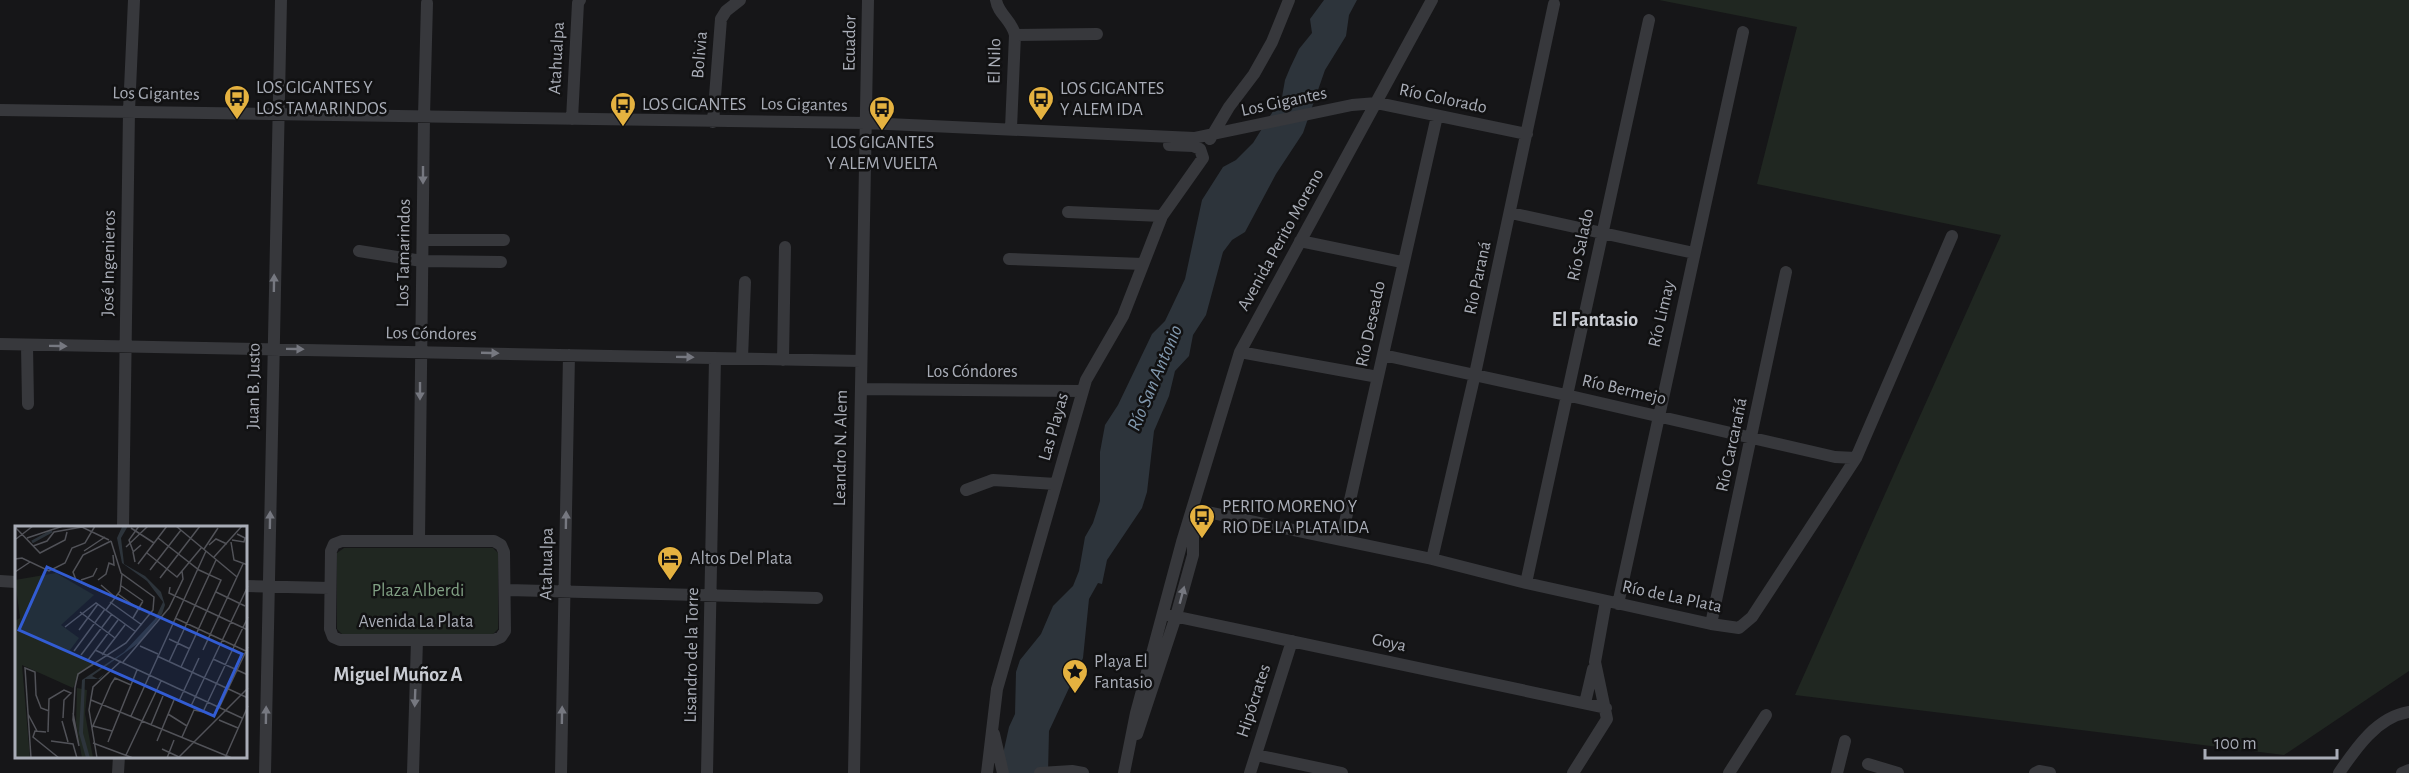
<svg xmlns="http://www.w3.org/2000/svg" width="2409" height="773" font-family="'Alegreya Sans',sans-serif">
	<rect width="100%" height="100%" fill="#161618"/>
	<path fill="#202721" d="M1659 0H2409V671L2284 755 1795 695 2001 235 1757 184 1797 27Z
		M344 548H493L498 553V629L492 635 342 634 337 629V553Z"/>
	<path fill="#2d343b" d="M1324 0H1357L1349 15 1346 36 1325 70 1303 133 1276 174 1245 232 1232 240 1223 252 1206 315 1193 335 1189 356 1175 371 1169 396 1154 431 1147 492 1142 508 1107 560 1102 584 1098 583 1089 599 1083 658 1049 731 1048 773H1005L1003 754 1009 727 1015 714 1016 672 1020 660 1041 634 1053 606 1073 586 1079 571 1085 537 1093 523 1100 501V452L1105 425 1118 405 1152 334 1165 321 1185 279 1202 200 1223 167 1236 160 1253 143 1282 97 1285 80 1290 68 1299 49 1312 33 1310 19Z"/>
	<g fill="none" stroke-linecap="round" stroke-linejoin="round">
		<path stroke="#37383c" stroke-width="12" d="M996 0C998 14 1012 20 1015 35L1011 128
			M1015 35 1097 34
			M0 110 866 123 1194 138 1352 105 1377 103 1527 134
			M572 119 578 3 580 0
			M713 122 721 19 726 11 740 0
			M1210 139 1229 107 1254 74 1272 42 1289 0
			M1068 212 1162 216
			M1511 213 1694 253
			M423 240H504
			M1300 241 1402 262
			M359 251 422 261 501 262
			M1009 259 1143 264
			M0 344 861 361
			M27 345 28 404
			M1240 352 1378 377
			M1383 355 1566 395 1835 457 1856 458
			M742 358 745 282
			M783 360 785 247
			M861 389 1082 391
			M966 490 993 480 1056 484
			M1193 509 1432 559 1526 583 1711 624 1739 628 1752 617 1856 458 1952 236
			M123 527 129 111 134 0
			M419 540 424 116 427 3
			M1341 540 1437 116
			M342 541H494L501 545 504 552 505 631 501 637 494 640H340L333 637 330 629 331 551 334 544Z
			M1432 559 1475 374 1554 4
			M0 581 16 582
			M1526 583 1649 20
			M246 586 330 588
			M505 590 817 598
			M1618 604 1743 32
			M1164 614 1606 708
			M1711 624 1786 272
			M1585 703 1593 669
			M994 734 1003 773
			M1137 734 1176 616 1193 555V520
			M1256 755 1342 773
			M1868 764 1898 773
			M118 773 119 756
			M265 773 281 0
			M413 773 417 640
			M561 773 569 355
			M707 773 715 358
			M854 773 868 0
			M987 773 997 689 1086 380 1123 316 1162 216 1203 158 1200 149 1193 146 1169 145
			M1040 773 1072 771 1083 773
			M1124 773 1136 713 1182 542 1240 352 1432 0
			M1250 773 1292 641
			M1573 773 1607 719 1595 662 1606 601
			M1729 773 1766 715
			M1837 773 1845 741
			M2035 773 2039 771 2050 773
			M2339 773C2356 748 2377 717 2409 712
			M2402 773 2409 770"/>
	</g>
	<defs><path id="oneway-solid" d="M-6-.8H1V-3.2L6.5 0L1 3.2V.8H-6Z" transform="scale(1.5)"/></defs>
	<g fill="#767880">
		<use href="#oneway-solid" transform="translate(423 175) rotate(90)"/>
		<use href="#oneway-solid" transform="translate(274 283) rotate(-89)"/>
		<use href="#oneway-solid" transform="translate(58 346) rotate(1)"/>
		<use href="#oneway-solid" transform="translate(295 349) rotate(1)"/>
		<use href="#oneway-solid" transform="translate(490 353) rotate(2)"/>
		<use href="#oneway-solid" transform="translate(685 357) rotate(1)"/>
		<use href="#oneway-solid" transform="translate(420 391) rotate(90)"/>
		<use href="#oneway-solid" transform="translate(270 520) rotate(-89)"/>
		<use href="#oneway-solid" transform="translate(566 520) rotate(-89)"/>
		<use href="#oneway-solid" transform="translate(1182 595) rotate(-75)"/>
		<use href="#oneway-solid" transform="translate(415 698) rotate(92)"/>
		<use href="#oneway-solid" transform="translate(266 715) rotate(-89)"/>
		<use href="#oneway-solid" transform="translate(562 715) rotate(-89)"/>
	</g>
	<defs>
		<symbol id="bus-pin" viewBox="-11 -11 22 30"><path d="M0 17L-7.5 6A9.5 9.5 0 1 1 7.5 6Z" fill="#e5b240" stroke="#111112"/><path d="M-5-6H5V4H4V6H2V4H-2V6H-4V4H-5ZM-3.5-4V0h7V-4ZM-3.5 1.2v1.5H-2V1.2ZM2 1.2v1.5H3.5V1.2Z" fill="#111"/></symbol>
		<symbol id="hotel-pin" viewBox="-11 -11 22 30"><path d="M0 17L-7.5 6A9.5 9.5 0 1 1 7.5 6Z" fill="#e5b240" stroke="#111112"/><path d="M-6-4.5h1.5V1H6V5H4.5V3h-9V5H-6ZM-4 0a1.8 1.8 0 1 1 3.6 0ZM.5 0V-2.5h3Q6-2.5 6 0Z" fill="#111"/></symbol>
		<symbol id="sight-pin" viewBox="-11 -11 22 30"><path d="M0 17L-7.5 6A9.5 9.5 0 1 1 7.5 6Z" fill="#e5b240" stroke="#111112"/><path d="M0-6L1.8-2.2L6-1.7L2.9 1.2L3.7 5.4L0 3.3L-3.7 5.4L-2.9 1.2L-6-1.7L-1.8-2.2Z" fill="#111"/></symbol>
	</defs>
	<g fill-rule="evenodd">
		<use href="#bus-pin" x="222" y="83" width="30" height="40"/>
		<use href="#bus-pin" x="1026" y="84" width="30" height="40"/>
		<use href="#bus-pin" x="608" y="90" width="30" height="40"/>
		<use href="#bus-pin" x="867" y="94" width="30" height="40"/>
		<use href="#bus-pin" x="1187" y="502" width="30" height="40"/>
		<use href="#hotel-pin" x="655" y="544" width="30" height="40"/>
		<use href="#sight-pin" x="1060" y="657" width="30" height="40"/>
	</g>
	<g text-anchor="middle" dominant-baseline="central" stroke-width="5" stroke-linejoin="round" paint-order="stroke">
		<g font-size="18" fill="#a9adb7" stroke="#111112">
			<text transform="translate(850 43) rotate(-89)">Ecuador</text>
			<text transform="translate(700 55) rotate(-85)">Bolivia</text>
			<text transform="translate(557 58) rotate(-87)">Atahualpa</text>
			<text transform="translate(995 61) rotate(-89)">El Nilo</text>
			<text transform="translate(156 94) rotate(1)">Los Gigantes</text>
			<text transform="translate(1443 99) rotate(12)">Río Colorado</text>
			<text transform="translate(1284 102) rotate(-12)">Los Gigantes</text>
			<text transform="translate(804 105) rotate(1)">Los Gigantes</text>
			<text transform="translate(1281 240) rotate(-61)">Avenida Perito Moreno</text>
			<text transform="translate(1581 245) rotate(-78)">Río Salado</text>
			<text transform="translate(404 253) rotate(-89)">Los Tamarindos</text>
			<text transform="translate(109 263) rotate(-89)">José Ingenieros</text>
			<text transform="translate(1478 278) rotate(-78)">Río Paraná</text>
			<text transform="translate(1662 314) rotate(-77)">Río Limay</text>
			<text transform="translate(1371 324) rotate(-78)">Río Deseado</text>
			<text transform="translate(431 334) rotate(1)">Los Cóndores</text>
			<text x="972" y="372">Los Cóndores</text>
			<text transform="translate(254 386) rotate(-89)">Juan B. Justo</text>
			<text transform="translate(1624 390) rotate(13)">Río Bermejo</text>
			<text transform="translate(1054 427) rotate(-74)">Las Playas</text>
			<text transform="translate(1732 445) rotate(-78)">Río Carcarañá</text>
			<text transform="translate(841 448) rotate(-89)">Leandro N. Alem</text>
			<text transform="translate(547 564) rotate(-89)">Atahualpa</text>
			<text transform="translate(1672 597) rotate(12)">Río de La Plata</text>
			<text x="416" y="622">Avenida La Plata</text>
			<text transform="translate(1389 643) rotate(12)">Goya</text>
			<text transform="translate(692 655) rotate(-89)">Lisandro de la Torre</text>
			<text transform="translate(1254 701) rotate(-72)">Hipócrates</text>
		</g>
		<g font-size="18" fill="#a9adb7" stroke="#111112" text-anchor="start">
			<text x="256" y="88">LOS GIGANTES Y<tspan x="256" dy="21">LOS TAMARINDOS</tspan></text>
			<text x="1060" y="89">LOS GIGANTES<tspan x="1060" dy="21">Y ALEM IDA</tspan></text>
			<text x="642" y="105">LOS GIGANTES</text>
			<text x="882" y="143" text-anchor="middle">LOS GIGANTES<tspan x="882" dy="21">Y ALEM VUELTA</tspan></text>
			<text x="1222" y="507">PERITO MORENO Y<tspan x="1222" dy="21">RIO DE LA PLATA IDA</tspan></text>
			<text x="690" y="559">Altos Del Plata</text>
			<text x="1094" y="662">Playa El<tspan x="1094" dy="21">Fantasio</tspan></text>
		</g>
		<g font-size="18" fill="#81a084" stroke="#111112">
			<text x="418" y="591">Plaza Alberdi</text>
		</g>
		<g font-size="20" font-weight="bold" fill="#c9ccd3" stroke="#111112">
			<text x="1595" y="320">El Fantasio</text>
			<text x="398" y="675">Miguel Muñoz A</text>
		</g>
		<g font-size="20" font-style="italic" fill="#8299af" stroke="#111112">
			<text transform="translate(1155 378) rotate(-67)">Río San Antonio</text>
		</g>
	</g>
	<g transform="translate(15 526)">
		<rect width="232" height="232" fill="#161618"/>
		<path d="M41 47 79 69 46 99 64 112 55 124 79 140 66 145 58 162 7 139 15 232H0V95L5 92 0 54ZM62 162 72 164 70 188 78 232H67L61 197Z" fill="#202721"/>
		<path d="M113 0 106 12 109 38 130 50 146 66 150 79 147 88 125 116 77 150 83 153 89 148 85 153H70L68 207 75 232H71L64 207 67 154 109 126 140 93 148 76 132 55 107 37 102 12 107 1Z" fill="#2d343b"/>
		<path fill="none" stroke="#2d343b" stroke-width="3" d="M17 16 37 5"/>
		<path fill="none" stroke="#515258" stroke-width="1.5" d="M161 0 222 51M0 1 25 27 50 14 52 6M116 2 139 17M12 12 48 0M143 12 184 44 206 54 166 141M1 13 18 0M217 14 229 16 230 12 222 8M216 16 219 34 233 39M194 19 201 13 212 18M18 20 32 15 39 6 67 1 94 14M111 21 133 0M189 23 203 2M69 25 90 11M118 25 114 14 124 0M132 27 162 51 187 21M199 31 227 0M0 33 7 32 34 45 50 37 57 22 70 17 80 0M120 36 118 26 126 19M123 38 152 0M135 44 166 4M0 46 15 36M145 52 185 0M66 54 78 50 82 42M83 54 91 48 94 37 99 39 98 29M86 59 100 71M105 59 128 75M75 61 61 54 58 46 68 29 96 15M155 61 154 67 233 104M201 66 230 80M103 68 125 84M95 76 127 99M91 84 105 65 107 48M65 86 100 112M118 92 128 75M160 92 233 126M50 101 81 77 121 106M64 104 83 78M154 113 175 123M125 120 143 128M80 124 227 192M188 124 228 38M59 125 90 83M66 129 97 88M87 129 110 99M142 130 233 172M198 133 233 149M73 134 103 94M108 136 154 82 168 53 167 45M154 136 201 34M76 174 217 232M164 175 184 132M176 180 233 60M204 182 233 121M58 187 64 220 58 194 60 161 63 148 111 117 138 84 139 71 106 47 96 15M13 188 22 205M153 188 172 200M116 190 191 25M204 194 223 202M47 195 53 216M136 199 148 170M78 200 97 205M77 202 74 184 78 161 106 135M31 206 20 205 18 211 44 232M33 206 34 173 49 164 56 167 49 174 48 192M167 211 179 184 188 186 233 91M36 215 58 218 62 232M142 215 159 174M93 216 122 144M78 217 118 232M147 223 164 231M111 229 146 155M16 232 10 142 20 146 21 169 26 182 34 185M82 232 77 202 96 158 100 152 116 159M152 232 159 214M163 232 233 162M210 232 233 180"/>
		<path fill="#325cd3" fill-opacity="0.15" stroke="#325cd3" stroke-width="3" d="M32 41 227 128 199 190 4 104Z"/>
		<rect width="232" height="232" fill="none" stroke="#a9adb7" stroke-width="3"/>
	</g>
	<path d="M2205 749v9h132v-9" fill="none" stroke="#a9adb7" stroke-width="3"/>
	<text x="2214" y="749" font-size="18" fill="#a9adb7" stroke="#111112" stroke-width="4.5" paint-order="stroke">100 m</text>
</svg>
